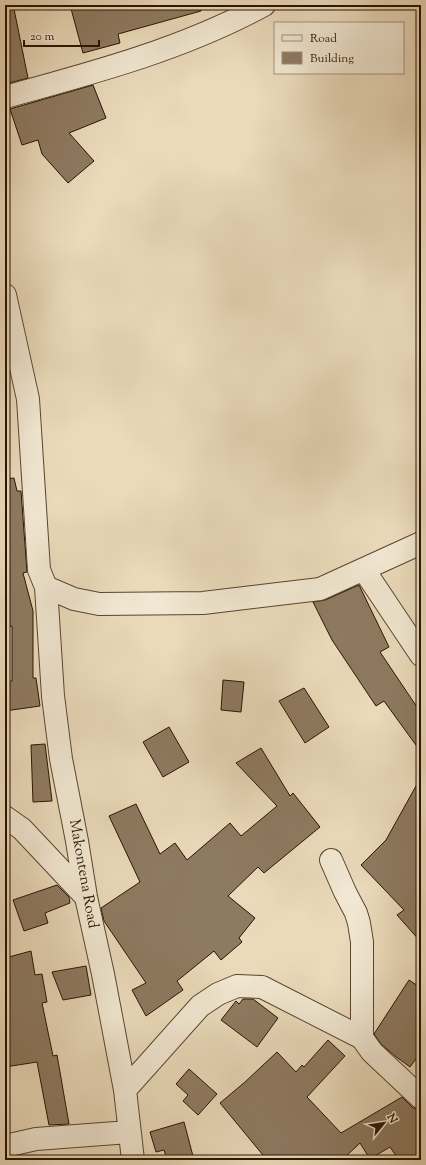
<svg xmlns="http://www.w3.org/2000/svg" width="426" height="1165" font-family="'Sorts Mill Goudy',serif">
	<rect width="100%" height="100%" fill="#eadaba"/>
	<filter id="stains"><feTurbulence type="fractalNoise" baseFrequency=".005" numOctaves="4"/><feColorMatrix values="0 0 0 0 .2 0 0 0 0 .09 0 0 0 0 .02 0 0 0 .5 -.17"/></filter>
	<radialGradient id="worn" r=".72"><stop offset=".6" stop-color="#630" stop-opacity="0"/><stop offset="1" stop-color="#630" stop-opacity=".3"/></radialGradient>
	<path fill="#8e7a61" stroke="#2a1300" d="M70 5H200L201 11 118 34 120 43 83 53Z
		M14 9 28 78 5 84V10Z
		M93 85 106 118 69 133 94 161 68 183 42 154 38 140 22 145 10 109Z
		M14 478 17 491H21L27 572 23 573 33 611V678H36L40 706 5 711V682L12 681V626L5 627V479Z
		M359 585 389 647 380 652 421 713V752L384 701 376 706 332 640 313 602 325 600Z
		M223 680 244 682 241 712 221 710Z
		M304 688 329 727 305 743 279 701Z
		M169 727 189 762 163 777 143 742Z
		M45 744 52 801 33 802 31 745Z
		M261 748 290 796 293 793 320 827 264 873 258 867 228 896 255 918 239 938 242 942 221 960 214 951 177 981 183 990 146 1016 132 990 146 983 104 921 101 908 140 882 109 816 136 804 160 854 175 843 187 860 230 823 241 836 277 806 236 763Z
		M421 777V942L397 915 404 910 361 865 386 840Z
		M57 885 69 897 70 903 45 913 48 923 24 931 13 900Z
		M31 951 35 975 42 974 47 1002 42 1003 53 1056 57 1055 69 1124 49 1125 37 1062 5 1067V958Z
		M86 966 91 995 63 1000 52 972Z
		M409 980 421 988V1052L410 1067 395 1056 381 1044 374 1034Z
		M243 999H253L278 1018 257 1047 221 1020 236 1001 239 1004Z
		M328 1040 345 1056 307 1097 341 1133 402 1097 412 1107 417 1110 421 1116V1160H399L390 1147 370 1159 360 1143 342 1160H267L220 1103 245 1082 277 1052 296 1072 302 1065 304 1067Z
		M189 1069 217 1094 198 1115 183 1101 188 1095 176 1084Z
		M184 1122 194 1160H167L164 1150 156 1152 150 1132Z"/>
	<g fill="none" stroke-linecap="round" stroke-linejoin="round">
		<defs>
			<path id="minor" d="M5 97C93 73 183 49 264 5
				M5 295 28 399 39 570 46 587 74 599 99 604 203 603 320 589 421 543
				M364 570 421 655
				M46 587 53 696 61 759 77 841 86 897 103 974 125 1090 133 1160
				M5 817 22 829 86 897
				M331 860 345 892 356 913 359 923 362 942V1038L372 1052 421 1098
				M125 1090 200 1006 218 994 237 986 262 987 362 1038
				M5 1146 36 1139 129 1132"/>
		</defs>
		<use href="#minor" stroke="#5a452e" stroke-width="24"/>
		<use href="#minor" stroke="#f1e7d2" stroke-width="22"/>
	</g>
	<g text-anchor="middle" dominant-baseline="central" stroke-width="4" stroke-linejoin="round" paint-order="stroke">
		<g font-size="15" fill="#2a1300" stroke="#f1e7d2">
			<text transform="translate(83 874) rotate(80)">Makontena Road</text>
		</g>
	</g>
	<rect width="426" height="1165" fill="none" stroke="#eadaba" stroke-width="20"/>
	<rect x="6" y="6" width="414" height="1153" fill="none" stroke="#2a1300" stroke-width="2"/>
	<rect x="10" y="10" width="406" height="1145" fill="none" stroke="#2a1300"/>
	<rect x="274" y="22" width="130" height="52" fill="#f1e7d2" stroke="#a1927e"/>
	<rect x="282" y="35" width="20" height="6" fill="#f1e7d2" stroke="#a1927e"/>
	<text x="310" y="42" font-size="12" fill="#2a1300">Road</text>
	<rect x="282" y="52" width="20" height="12" fill="#8e7a61" stroke="#a1927e"/>
	<text x="310" y="62" font-size="12" fill="#2a1300">Building</text>
	<g transform="translate(384 1123) rotate(60)" stroke="#f1e7d2" stroke-width="3" paint-order="stroke">
	<path d="M0-3L7 15L0 10L-7 15Z" fill="#2a1300"/>
	<text y="-6" font-size="11" font-weight="bold" text-anchor="middle" fill="#2a1300">N</text>
	</g>
	<path d="M24 40v6h75v-6" fill="none" stroke="#2a1300" stroke-width="2"/>
	<text x="30" y="40" font-size="12" fill="#2a1300" stroke="#f1e7d2" stroke-width="3" paint-order="stroke">20 m</text>
	<rect width="100%" height="100%" filter="url(#stains)"/>
	<rect width="100%" height="100%" fill="url(#worn)"/>
</svg>
